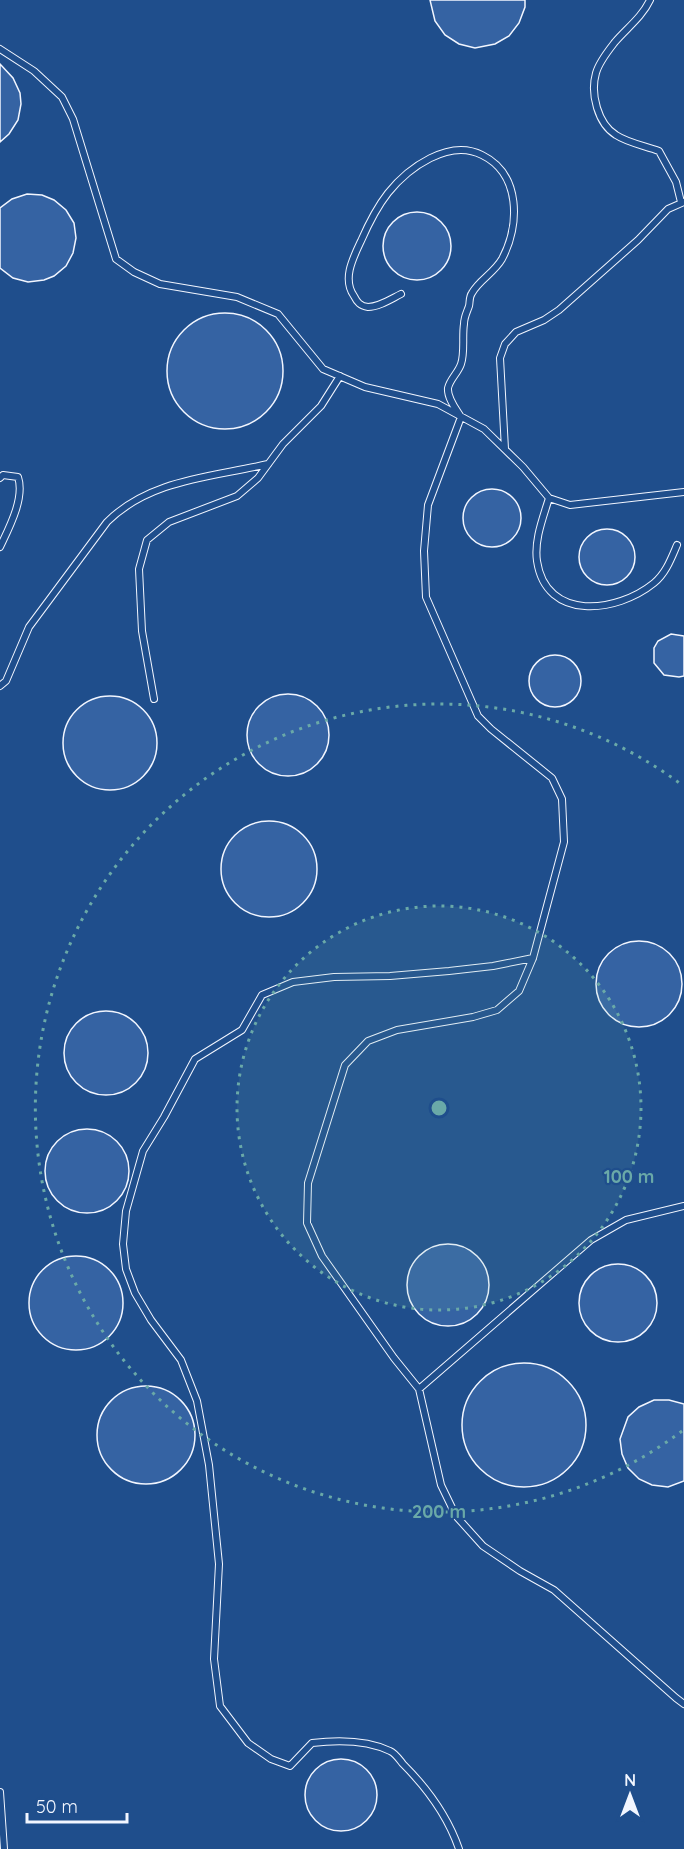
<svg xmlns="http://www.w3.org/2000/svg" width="684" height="1849" font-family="Quicksand,sans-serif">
	<rect width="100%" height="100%" fill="#1f4e8c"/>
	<path fill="#3563a3" stroke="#f2f6ff" stroke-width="1.5" d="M430 0H525V7L519 23 509 36 495 44 475 48 459 44 445 35 435 21Z
		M0 64 13 78 20 93 21 104 18 120 9 134 0 142Z
		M27 194 42 195 54 200 66 210 74 223 76 238 73 253 66 266 54 276 44 280 28 282 13 278 0 268V208L12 199Z
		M383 246a34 34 0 1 1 68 0a34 34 0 1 1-68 0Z
		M167 371a58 58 0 1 1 116 0a58 58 0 1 1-116 0Z
		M463 518a29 29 0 1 1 58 0a29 29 0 1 1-58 0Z
		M579 557a28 28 0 1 1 56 0a28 28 0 1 1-56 0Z
		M671 634 684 636V676L679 677 664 675 654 663V648L658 641Z
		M529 681a26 26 0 1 1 52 0a26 26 0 1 1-52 0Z
		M247 735a41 41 0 1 1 82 0a41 41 0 1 1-82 0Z
		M63 743a47 47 0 1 1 94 0a47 47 0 1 1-94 0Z
		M221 869a48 48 0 1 1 96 0a48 48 0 1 1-96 0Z
		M596 984a43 43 0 1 1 86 0a43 43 0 1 1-86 0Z
		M64 1053a42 42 0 1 1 84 0a42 42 0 1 1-84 0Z
		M45 1171a42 42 0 1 1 84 0a42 42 0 1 1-84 0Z
		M407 1285a41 41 0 1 1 82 0a41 41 0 1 1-82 0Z
		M29 1303a47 47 0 1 1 94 0a47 47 0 1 1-94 0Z
		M579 1303a39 39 0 1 1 78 0a39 39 0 1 1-78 0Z
		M462 1425a62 62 0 1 1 124 0a62 62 0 1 1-124 0Z
		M97 1435a49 49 0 1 1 98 0a49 49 0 1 1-98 0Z
		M654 1400H669L684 1404V1481L668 1487 652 1485 639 1479 628 1468 622 1454 620 1439 628 1417 639 1407Z
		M305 1795a36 36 0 1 1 72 0a36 36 0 1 1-72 0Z"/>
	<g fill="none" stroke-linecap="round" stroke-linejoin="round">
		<defs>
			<path id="lane" d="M650 0C642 17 627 28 615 42 608 51 599 62 596 73 590 94 598 124 616 135 628 143 646 146 659 151L676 182 681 202
				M0 49 34 71 62 97 73 119 116 259 134 272 160 284 237 297 278 314 323 369 365 387 438 404 484 429 523 467 549 498 570 505 684 492
				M401 294C391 299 379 307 368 307 360 306 357 302 354 296 342 279 353 258 361 241 368 225 377 207 388 193 408 168 449 138 482 155 521 174 520 225 502 259 494 273 479 280 472 293 469 297 470 302 469 306 467 312 464 317 464 324 462 336 465 353 461 364 458 373 450 379 448 388 447 398 456 409 461 417L428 505 424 551 426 597 478 716 491 729 552 778 562 799 564 842 533 958 519 991 497 1010 473 1017 397 1030 368 1041 345 1065 308 1183 307 1223 322 1256 394 1358 419 1389 441 1485 456 1516 483 1546 520 1571 554 1590 676 1698 684 1704
				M505 449 500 358 505 344 516 332 544 320 559 310 638 240 668 209 684 202
				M0 478 3 475 18 477C25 498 9 528 0 547
				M549 498C543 518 534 540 537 561 546 622 617 613 654 583 666 573 671 559 677 545
				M0 686 6 681 29 627 107 522C150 479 213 477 268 464
				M154 699 142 631 139 569 147 540 169 522 237 496 258 478 283 444 321 406 340 376
				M419 1389 591 1240 626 1220 684 1206
				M0 1792 4 1849
				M459 1849C448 1817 427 1788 403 1764 399 1759 395 1753 390 1751 367 1740 337 1740 312 1743L290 1766 271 1759 248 1743 220 1706 214 1659 219 1564 209 1465 197 1401 181 1360 151 1320 135 1293 126 1269 123 1244 126 1211 143 1151 164 1117 195 1059 242 1030 262 995 293 982 334 977 390 976 449 971 493 966 533 958"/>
		</defs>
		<use href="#lane" stroke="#f2f6ff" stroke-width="8"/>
		<use href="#lane" stroke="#1f4e8c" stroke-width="6"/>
	</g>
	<circle cx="439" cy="1108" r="202" fill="#6aa9a8" fill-opacity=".12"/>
	<g fill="none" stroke="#6aa9a8" stroke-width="3" stroke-dasharray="3 6">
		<circle cx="439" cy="1108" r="202"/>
		<path d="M682 1431A404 404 0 1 1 682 785"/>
	</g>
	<circle cx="439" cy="1108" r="9" fill="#6aa9a8" stroke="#1f4e8c" stroke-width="3"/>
	<g font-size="18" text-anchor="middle" font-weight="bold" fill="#6aa9a8" stroke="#1f4e8c" stroke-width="4.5" stroke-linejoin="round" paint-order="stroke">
		<text x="629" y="1183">100 m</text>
		<text x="439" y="1518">200 m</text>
	</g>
	<g transform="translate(630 1795)" stroke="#1f4e8c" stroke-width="4.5" paint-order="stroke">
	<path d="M0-4.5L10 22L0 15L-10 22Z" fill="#f2f6ff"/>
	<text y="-9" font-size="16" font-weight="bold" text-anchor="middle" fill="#f2f6ff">N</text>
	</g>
	<path d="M27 1813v9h100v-9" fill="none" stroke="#f2f6ff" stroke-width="3"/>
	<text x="36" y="1813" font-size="18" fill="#f2f6ff" stroke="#1f4e8c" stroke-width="4.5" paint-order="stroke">50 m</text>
</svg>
